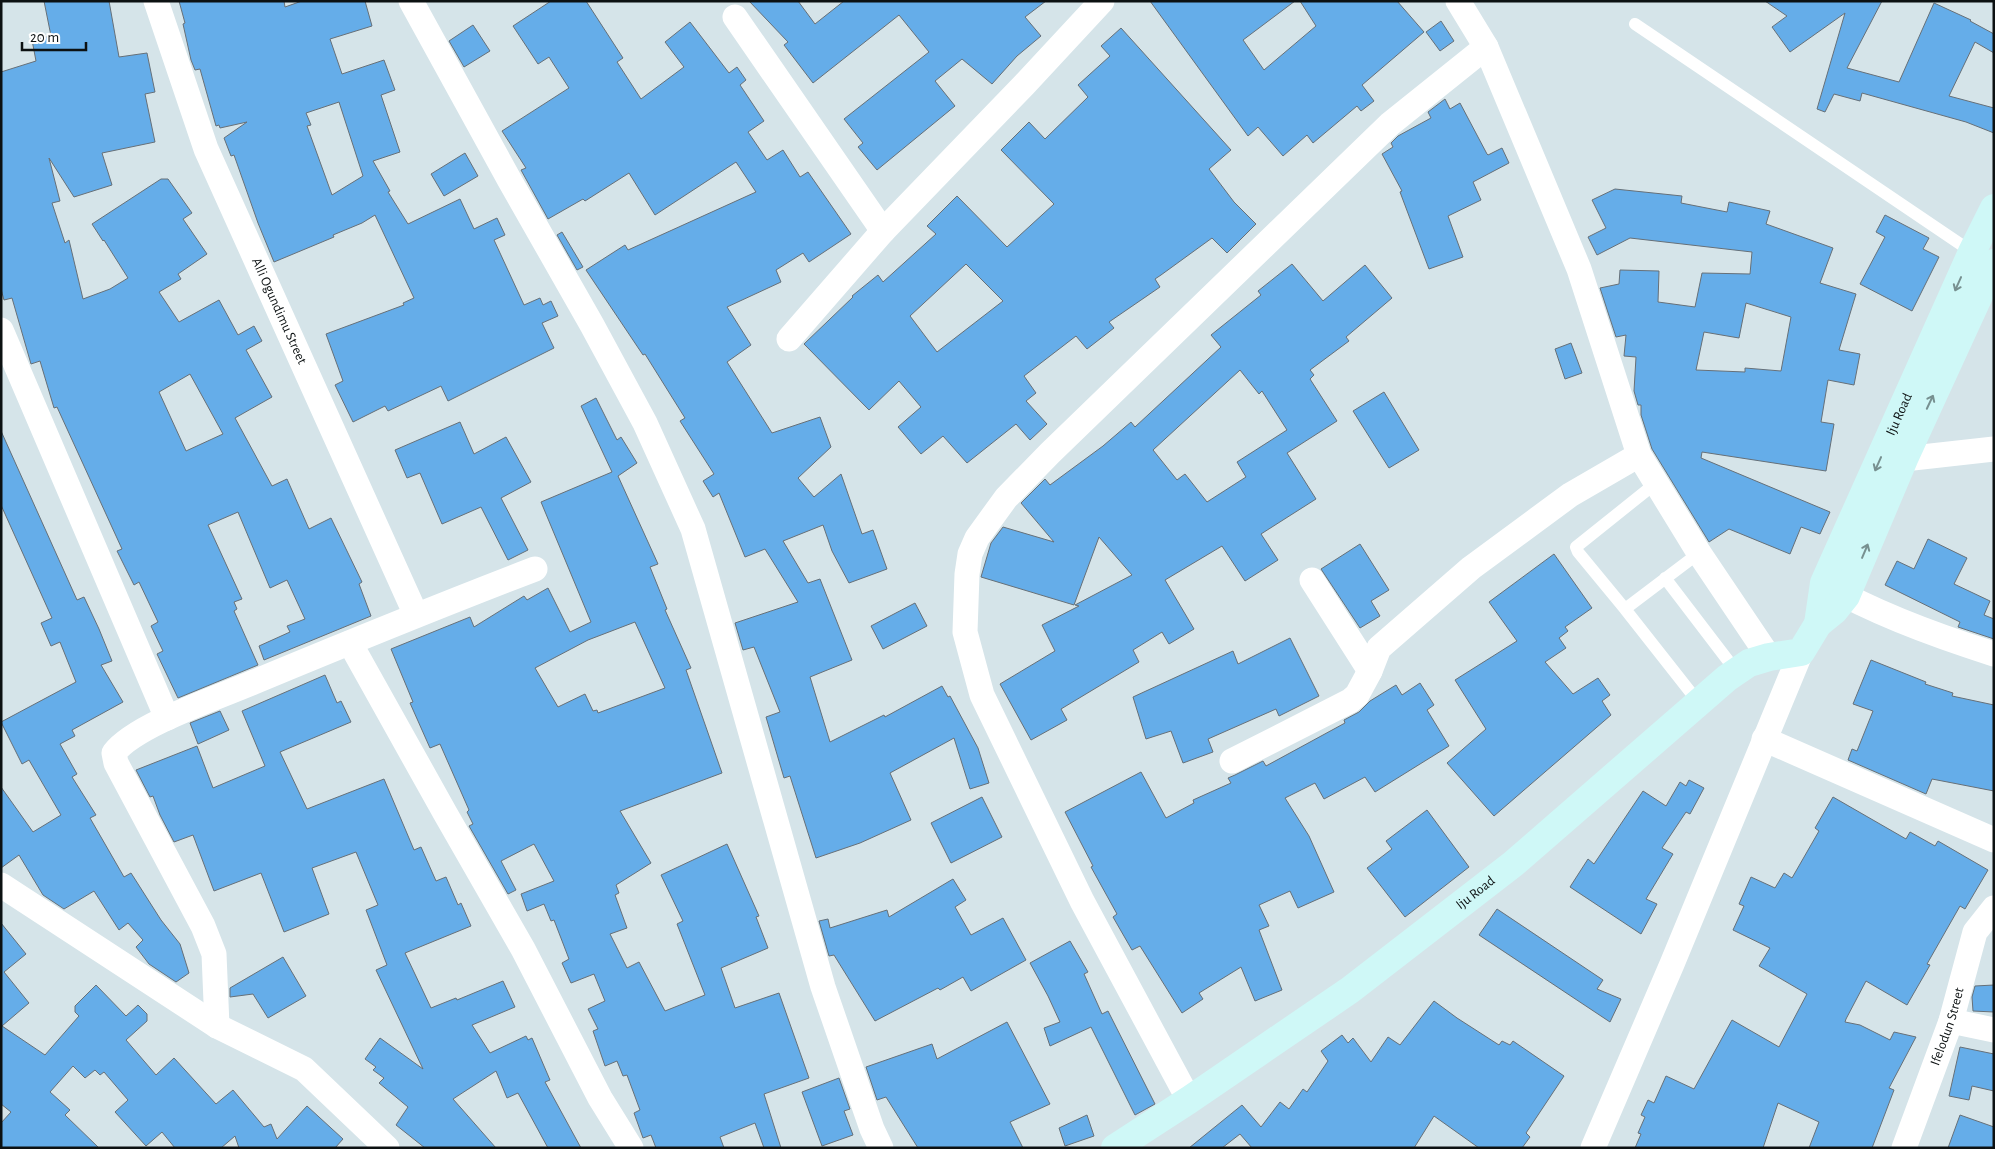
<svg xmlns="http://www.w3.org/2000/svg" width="1995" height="1149" font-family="'Alegreya Sans',sans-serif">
	<rect width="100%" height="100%" fill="#d5e4e9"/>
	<path fill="#65ade9" stroke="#667078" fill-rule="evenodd" d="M44 1H109L119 57 147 53 155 92 145 94 155 142 102 153 112 185 74 197 49 158 60 201 52 203 65 243 69 240 83 299 110 289 128 278 104 240 103 241 92 224 161 179H168L192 213 183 219 207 254 178 274 181 279 159 292 179 322 219 300 238 335 254 326 262 341 246 350 272 397 235 418 272 486 287 479 309 529 331 518 362 582 359 584 371 616 264 660 259 646 290 632 287 626 305 619 287 580 270 588 238 512 208 525 242 599 234 602 237 609 234 611 258 665 178 698 157 654 163 651 151 626 158 622 139 582 134 585 117 551 122 549 57 407 54 408 40 361 31 364 12 298 4 300 1 289V72L36 61 32 40 51 36ZM190 374 223 434 186 451 159 392Z
		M179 1H284L285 7 302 1H365L372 26 330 39 342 74 384 60 395 90 381 95 400 152 373 161 390 191 388 192 408 224 460 199 474 229 497 218 505 235 494 240 524 305 540 298 543 305 551 301 558 316 542 323 554 348 448 401 441 386 388 411 385 406 353 422 335 385 343 381 326 334 404 305 403 303 414 298 375 215 362 223 333 235 334 237 274 262 258 223 234 155 231 156 224 138 247 122 220 128 219 125 216 126 200 69 195 70 191 60 183 24 185 23ZM339 102 363 176 332 195 307 126 311 125 306 113Z
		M551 1H586L623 58 617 62 641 99 684 67 665 42 690 22 729 73 737 67 746 80 740 85 764 121 748 132 767 160 783 150 800 177 808 172 851 234 809 262 803 253 776 270 781 282 727 307 751 345 727 362 772 433 820 417 831 447 798 478 814 497 841 474 862 534 873 530 887 569 849 583 832 551 823 525 783 541 808 583 820 579 852 660 810 677 830 742 884 715 885 717 942 686 948 697 950 696 978 748 989 783 970 789 954 738 890 773 911 820 860 843 816 858 790 776 784 778 766 717 780 712 754 647 743 650 735 623 798 602 765 549 745 557 719 493 713 497 703 481 714 474 680 421 685 418 645 354 643 355 586 270 625 245 628 250 756 192 736 162 655 215 629 173 585 201 583 199 548 219 521 170 526 168 502 131 569 88 549 57 538 64 513 26Z
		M749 1H798L815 24 844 1H1046L1025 17 1041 36 1017 56 992 84 962 59 935 81 955 106 877 170 858 147 863 143 844 119 929 52 899 15 813 83 784 45 788 42Z
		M1150 1H1295L1243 40 1264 70 1316 26 1300 1H1397L1424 32 1362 85 1374 101 1361 111 1357 106 1313 143 1307 135 1283 156 1258 127 1248 136Z
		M1765 1H1882L1847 68 1899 82 1934 3 1971 20 1970 21 1994 34V53L1975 42 1949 96 1994 108V133L1966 122 1862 93 1860 101 1834 94 1825 112 1817 109 1845 13 1790 52 1772 27 1787 16Z
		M1441 21 1454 41 1440 51 1426 32Z
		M473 25 490 51 464 67 449 41Z
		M1121 28 1231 150 1209 169 1234 202 1256 224 1227 253 1212 238 1161 275 1155 279 1160 287 1109 322 1114 328 1087 349 1076 336 1024 376 1036 393 1026 401 1047 424 1030 440 1016 424 967 463 943 436 921 454 898 427 921 407 899 381 869 410 804 344 853 297 852 296 878 275 883 282 936 234 927 226 957 196 1007 247 1054 204 1001 150 1029 122 1045 139 1088 97 1078 85 1110 56 1101 46ZM966 264 1003 301 937 352 910 316Z
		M1445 99 1450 109 1460 103 1487 154 1488 155 1502 148 1509 163 1473 182 1481 200 1448 216 1463 257 1429 269 1400 192 1402 191 1382 154 1393 147 1391 143 1398 136 1431 118 1428 112Z
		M465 153 478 176 444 196 431 174Z
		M1615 189 1682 196 1681 203 1727 212 1729 202 1770 211 1766 224 1833 248 1820 283 1856 294 1839 350 1860 354 1854 385 1828 380 1821 422 1834 424 1826 471 1702 452 1701 458 1830 512 1820 534 1801 527 1790 554 1729 529 1709 542 1652 449 1641 415V405H1638L1634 391 1636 357 1624 356 1626 335 1616 337 1600 288 1619 284 1620 270 1659 271 1658 302 1695 307 1702 273 1750 274 1752 252 1630 238 1597 255 1588 237 1606 228 1592 200ZM1746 303 1791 317 1781 371 1745 368V372L1696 370 1704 332 1739 338Z
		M1885 215 1929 238 1923 249 1939 257 1912 311 1860 284 1885 237 1876 232Z
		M562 232 583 267 577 270 557 235Z
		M1292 264 1323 301 1365 265 1392 298 1346 337 1349 341 1310 370 1314 375 1310 379 1337 421 1287 453 1316 499 1261 534 1278 560 1245 581 1222 546 1165 580 1194 629 1169 644 1162 632 1133 650 1139 662 1061 709 1067 720 1031 740 1000 684 1055 651 1042 625 1079 606 1075 605 1132 575 1099 537 1074 605 981 577 991 543 1003 527 1054 542 1021 503 1045 479 1050 485 1103 446 1131 422 1135 427 1221 347 1211 335 1261 295 1258 291ZM1240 370 1259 394 1262 391 1287 430 1237 462 1246 477 1207 502 1185 474 1177 480 1153 450Z
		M1571 343 1582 373 1565 379 1555 349Z
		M1384 392 1419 450 1389 468 1353 411Z
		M596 398 617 440 621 437 637 463 618 476 658 564 650 567 667 609 665 610 691 668 686 670 722 773 620 811 651 863 616 885 619 893 615 895 627 928 610 934 627 968 639 962 665 1011 705 995 677 924 683 921 661 875 727 844 759 916 756 917 768 948 721 968 735 1008 779 993 809 1078 764 1094 781 1148H764L755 1123 720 1137 724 1148H656L651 1135 643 1138 634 1113 640 1110 627 1075 623 1076 617 1061 605 1066 593 1031 598 1029 588 1009 605 1001 594 974 571 983 562 963 569 959 554 920 551 921 544 904 527 911 521 894 554 881 534 844 501 861 516 890 508 894 469 826 473 824 467 812 469 810 440 744 430 748 410 703 413 702 391 649 470 617 474 627 524 596 527 600 548 588 570 632 591 622 541 502 612 472 581 406ZM635 622 665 688 598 713 597 710 593 711 585 694 558 707 535 668 588 640Z
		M460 422 474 454 506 437 531 482 501 498 528 550 508 560 481 507 442 524 420 473 407 478 395 450Z
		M1 431 77 600 84 597 99 629 112 661 101 665 123 702 72 730 75 736 60 744 77 774 72 777 96 815 90 818 124 877 131 873 161 920 180 944 189 973 176 982 149 964 136 947 143 940 128 923 119 930 94 891 64 909 43 895 19 855 1 868V787L33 832 61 815 29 760 22 764 1 722 76 682 60 642 51 646 41 623 52 618 1 505Z
		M1928 539 1967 558 1954 584 1990 601 1984 615 1994 619V639L1958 627 1960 622 1885 585 1897 561 1914 569Z
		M1360 544 1389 590 1371 601 1380 616 1360 628 1321 569Z
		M1554 554 1592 608 1565 627 1568 631 1559 638 1566 648 1545 662 1573 694 1598 678 1610 695 1602 701 1611 715 1494 816 1447 763 1486 729 1455 680 1517 641 1489 602Z
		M915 603 927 626 883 649 871 626Z
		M1290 638 1319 696 1279 716 1276 709 1208 739 1213 752 1183 763 1171 731 1146 739 1133 697 1233 651 1238 664Z
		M1871 660 1926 682 1925 684 1953 693 1952 696 1994 705V791L1932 779 1926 794 1848 760 1852 749 1857 751 1873 711 1853 704Z
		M325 675 337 703 341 701 351 722 280 752 307 809 384 779 414 850 421 847 436 881 446 877 458 905 461 903 471 926 405 953 431 1008 456 998 457 1000 503 981 515 1007 472 1025 490 1053 526 1036 528 1040 532 1038 550 1080 545 1082 581 1148H548L518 1093 507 1098 496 1071 453 1099 496 1148H425L396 1125 408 1107 379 1083 384 1078 373 1070 376 1067 365 1059 380 1038 423 1069 376 970 387 965 366 910 378 905 356 852 312 868 329 914 284 932 261 873 214 891 193 835 174 842 160 815 153 796 150 797 136 770 197 746 213 788 265 766 242 711Z
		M1420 683 1434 705 1427 710 1449 746 1375 792 1365 777 1324 799 1315 783 1285 798 1309 836 1334 892 1298 908 1290 891 1259 905 1269 926 1259 930 1282 990 1255 1001 1241 967 1199 993 1203 999 1182 1013 1140 946 1132 950 1113 917 1117 914 1091 867 1093 866 1065 812 1141 772 1166 818 1194 803 1193 800 1231 783 1228 778 1235 775 1263 761 1266 766 1345 723 1344 720 1359 712 1370 701 1396 685 1402 695Z
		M220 711 229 730 198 744 190 723Z
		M1689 780 1704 788 1690 814 1686 812 1662 848 1673 854 1646 899 1657 904 1641 934 1570 887 1588 859 1594 864 1643 791 1666 806 1680 782 1686 786Z
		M982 797 1002 837 951 863 931 823Z
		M1833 797 1906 839 1910 832 1935 846 1938 841 1988 870 1965 909 1960 906 1927 964 1930 965 1907 1005 1866 981 1846 1019 1845 1022 1860 1025 1890 1040 1894 1032 1916 1037 1889 1088 1894 1090 1872 1148H1809L1819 1122 1778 1103 1763 1148H1635L1641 1134 1638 1133 1645 1117 1641 1115 1648 1100 1654 1103 1666 1076 1694 1089 1732 1020 1779 1047 1807 994 1759 966 1770 948 1733 930 1744 906 1739 904 1751 877 1775 888 1784 873 1792 878 1819 831 1815 828Z
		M1427 810 1469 867 1405 917 1367 868 1392 849 1386 841Z
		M953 879 966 900 955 907 971 935 1003 918 1026 960 971 991 963 977 940 990 938 988 875 1021 834 955 829 956 819 921 828 919 830 928 887 910 889 917Z
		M1497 909 1603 980 1597 989 1621 999 1610 1022 1479 935Z
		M1 923 26 954 4 972 29 1003 2 1026 45 1055 79 1016 75 1012V1006L96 985 126 1016 138 1005 147 1014V1021L126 1040 156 1075 174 1058 216 1104 233 1090 264 1127 271 1124 277 1139 307 1106 343 1139 335 1148H239L235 1136 221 1148H175L162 1132 146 1146 115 1112 128 1100 104 1072 100 1075 95 1070 85 1078 73 1066 50 1092 70 1110 65 1115 99 1148H1V1123L11 1112 1 1104Z
		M1070 941 1088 972 1084 974 1102 1014 1108 1011 1155 1104 1135 1115 1091 1027 1050 1046 1044 1028 1060 1022 1048 996 1030 963Z
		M283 957 306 996 268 1018 253 994 230 997V988Z
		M1994 985V1012L1973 1011 1972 997 1975 986Z
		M1434 1001 1457 1018 1499 1045 1502 1041 1510 1045 1513 1041 1564 1076 1526 1133 1530 1137 1522 1148H1479L1434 1116 1414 1148H1252L1240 1134 1222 1148H1189L1242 1105 1261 1127 1280 1102 1289 1109 1303 1089 1307 1092 1328 1061 1321 1051 1342 1035 1348 1043 1353 1038 1371 1062 1388 1037 1400 1045Z
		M1007 1022 1050 1104 1010 1122 1023 1148H918L886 1097 877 1100 866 1067 932 1044 937 1059Z
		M1960 1047 1994 1054V1091L1972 1086 1969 1100 1949 1096Z
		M839 1078 850 1109 844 1111 853 1135 822 1146 802 1092Z
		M1087 1115 1094 1136 1065 1146 1059 1128Z
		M1960 1115 1994 1127V1148H1948Z"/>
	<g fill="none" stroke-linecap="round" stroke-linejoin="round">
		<path stroke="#fff" stroke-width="12" d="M1635 24 1972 252
			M1699 553 1625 609 1699 703
			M1665 578 1736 671
			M1625 609 1578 552 1576 547 1656 483"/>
		<g stroke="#fff" stroke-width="25">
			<path id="s1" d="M156 1 206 149 416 615"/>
			<path d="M411 1 510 181 592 325 645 423 693 529 823 987 872 1129 881 1148"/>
			<path d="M1458 1 1486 47 1579 269 1639 455 1699 553 1769 657"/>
			<path d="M735 17 883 231"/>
			<path d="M1 330 167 718"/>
			<path d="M789 339 883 231 1024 85 1102 1"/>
			<path d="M1904 459 1994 449"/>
			<path d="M1312 580 1370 671 1379 648 1471 568 1570 495 1639 455"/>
			<path d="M1828 586C1877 614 1940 637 1994 654"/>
			<path d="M350 643 445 813 523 949 600 1098 631 1148"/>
			<path d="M1764 739 1994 840"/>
			<path d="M1232 761 1350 701 1357 695 1370 671"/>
			<path d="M1 885 217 1026 304 1069 387 1148"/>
			<path d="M1951 1021 1994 1030"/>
			<path d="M217 1026 214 954 203 926 116 763 114 753C135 725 219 697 254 682 348 643 441 605 535 569"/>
			<path d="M1189 1100 1082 901 982 695 965 632 967 574 970 554 977 538 1006 498 1050 453 1390 124 1486 47"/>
			<path d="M1593 1148 1672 964 1801 652"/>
			<path id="s2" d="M1904 1148 1951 1021 1975 932 1994 908"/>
		</g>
		<g stroke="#cff8f7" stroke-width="28">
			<path id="s3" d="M1818 624 1824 583 1972 252 1994 208"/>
			<path id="s4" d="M1115 1148 1189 1100 1350 990 1513 864 1727 678 1749 663 1769 657 1801 652 1818 624 1834 611 1846 596 1904 459 1994 263"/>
		</g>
	</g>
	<defs><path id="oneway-shaft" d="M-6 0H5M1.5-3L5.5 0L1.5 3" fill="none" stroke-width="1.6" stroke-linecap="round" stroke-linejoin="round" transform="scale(1.25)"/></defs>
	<g stroke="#779090">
		<use href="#oneway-shaft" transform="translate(1958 284) rotate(114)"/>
		<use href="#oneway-shaft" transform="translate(1930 402) rotate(-65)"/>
		<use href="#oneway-shaft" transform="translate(1878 464) rotate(114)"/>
		<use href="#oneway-shaft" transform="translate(1865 551) rotate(-67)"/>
	</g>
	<g text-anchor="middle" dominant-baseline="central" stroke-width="4" stroke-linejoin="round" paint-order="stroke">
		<g font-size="14" fill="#0c1112" stroke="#fff">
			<text stroke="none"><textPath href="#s1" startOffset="334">Alli Ogundimu Street</textPath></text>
			<text stroke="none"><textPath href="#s3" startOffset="226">Iju Road</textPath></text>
			<text stroke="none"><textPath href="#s4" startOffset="442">Iju Road</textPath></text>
			<text stroke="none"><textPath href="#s2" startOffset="129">Ifelodun Street</textPath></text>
		</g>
	</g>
	<rect width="1995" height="1149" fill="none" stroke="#0c1112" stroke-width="5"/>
	<path d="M22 42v8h64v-8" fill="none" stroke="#0c1112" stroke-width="2.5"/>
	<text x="30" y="42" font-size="15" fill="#0c1112" stroke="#ffffff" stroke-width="4" paint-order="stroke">20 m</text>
</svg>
